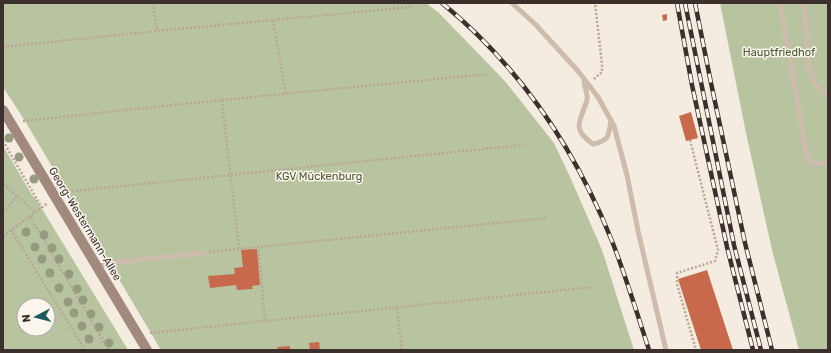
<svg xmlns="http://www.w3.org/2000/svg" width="831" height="353" font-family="Rubik,sans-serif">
	<rect width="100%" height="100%" fill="#f4ebe1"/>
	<path fill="#b8c4a0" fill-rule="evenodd" d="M3 3H426L438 12 504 80 554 143 570 177 602 250 634 350H161L25 121 3 87Z
		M720 3H828V350H799L772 250 746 133Z
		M3 146 32 195 36 199 128 350H3ZM24 305H48V329H24Z"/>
	<path fill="#c8694b" d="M667 14V20L663 21 662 15Z
		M691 112 698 138 686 141 679 116Z
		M257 249 260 285 252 286 253 289 237 290 236 285 210 288 208 276 235 274 234 268 243 267 241 250Z
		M707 270 733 350H701L678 279Z
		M319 342 320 350H310L309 343Z
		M290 346V350H278L277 347Z"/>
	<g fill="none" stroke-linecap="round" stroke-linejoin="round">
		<path stroke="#b9a596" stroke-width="2.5" stroke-dasharray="2 2" stroke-linecap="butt" d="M153 3 157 31
			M273 20 286 94
			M3 47 157 31 412 7
			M594 79 602 72V64L595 3
			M222 100 239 249
			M23 121 222 100 488 74
			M690 140 718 250 715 261 677 273V284L696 350
			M3 141 42 208
			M3 184 28 205 35 213
			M64 192 523 145
			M3 212 17 196
			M30 217 109 350
			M11 230 85 350
			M3 236 48 203
			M258 246 265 321
			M209 252 546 218
			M397 308 402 350
			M150 333 593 287"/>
		<path stroke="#cdbbac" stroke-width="5" d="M512 3 536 25 578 71 598 97 614 126 627 175 638 231 666 350
			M780 3 807 158 812 164 828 163
			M804 3 809 65 812 80 819 89 828 95
			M584 82C585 87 588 95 587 100 581 121 570 128 593 144 609 141 609 135 611 120
			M97 267 109 263 203 253"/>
		<path stroke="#a18a7d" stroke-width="10" d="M3 110 147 350"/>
		<defs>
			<path id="rail" d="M442 3C519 66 575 149 612 241 626 277 637 313 649 350
				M677 3 692 85 727 247 753 350
				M685 3 734 245 761 350
				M695 3 711 83 745 243 772 350"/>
		</defs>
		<use href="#rail" stroke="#3b302b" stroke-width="4.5"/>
		<use href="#rail" stroke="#fbf5ee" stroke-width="3" stroke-dasharray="9" stroke-linecap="butt"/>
	</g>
	<g fill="#969b7f">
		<circle cx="9" cy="138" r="4.5"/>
		<circle cx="19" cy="157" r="4.5"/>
		<circle cx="34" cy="179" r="4.5"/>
		<circle cx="26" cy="232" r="4.5"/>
		<circle cx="44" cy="235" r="4.5"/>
		<circle cx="35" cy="247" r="4.5"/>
		<circle cx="52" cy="248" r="4.5"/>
		<circle cx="42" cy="259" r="4.5"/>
		<circle cx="59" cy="259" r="4.5"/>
		<circle cx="50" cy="273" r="4.5"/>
		<circle cx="69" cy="274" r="4.5"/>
		<circle cx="59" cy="288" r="4.5"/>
		<circle cx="77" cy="289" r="4.5"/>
		<circle cx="83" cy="300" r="4.5"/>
		<circle cx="68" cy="302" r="4.5"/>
		<circle cx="74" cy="313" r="4.5"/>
		<circle cx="91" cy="314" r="4.5"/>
		<circle cx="82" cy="326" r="4.5"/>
		<circle cx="99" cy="327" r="4.5"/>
		<circle cx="89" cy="339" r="4.5"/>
		<circle cx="109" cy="343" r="4.5"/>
	</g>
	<g text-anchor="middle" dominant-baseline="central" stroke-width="3" stroke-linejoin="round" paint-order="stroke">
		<g font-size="11" fill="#4a5a2e" stroke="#fbf5ee">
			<text x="779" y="52">Hauptfriedhof</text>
			<text x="319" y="176">KGV Mückenburg</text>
		</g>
		<g font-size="11" fill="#3b302b" stroke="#fbf5ee">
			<text transform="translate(85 224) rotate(59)">Georg-Westermann-Allee</text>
		</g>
	</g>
	<rect width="831" height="353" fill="none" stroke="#3b302b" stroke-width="8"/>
	<g transform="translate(36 317) rotate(263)"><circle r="19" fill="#fbf5ee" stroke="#aea6a0"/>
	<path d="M0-3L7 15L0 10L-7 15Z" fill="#1f5a5e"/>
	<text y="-6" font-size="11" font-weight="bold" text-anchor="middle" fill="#3b302b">N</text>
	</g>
</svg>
